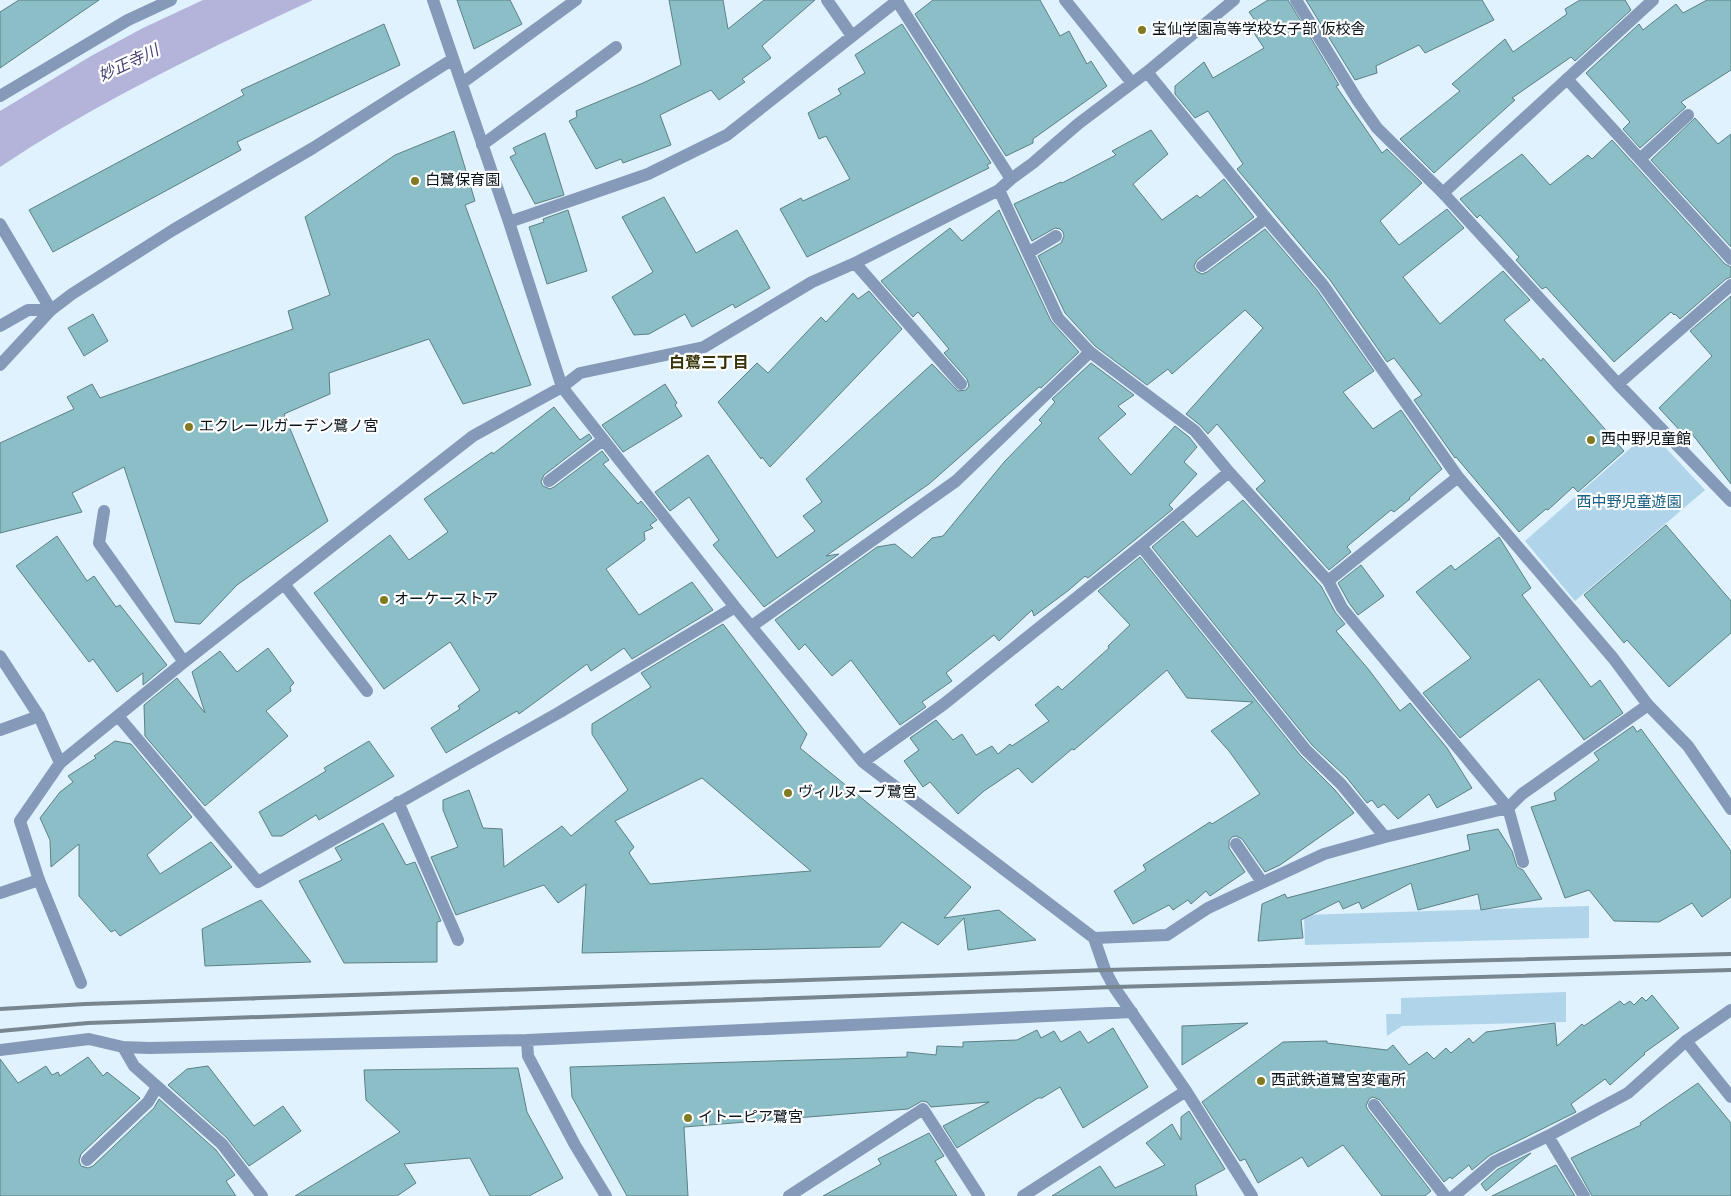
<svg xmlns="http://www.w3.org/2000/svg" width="1731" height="1196" font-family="Overpass,'Noto Sans JP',sans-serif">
	<rect width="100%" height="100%" fill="#dff2fd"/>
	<path fill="#b0d4e9" d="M1650 431 1705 490 1575 601 1525 541Z
		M1589 906V938L1305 945 1304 915Z
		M1566 992V1022L1402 1026 1387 1036 1386 1014H1401V998Z"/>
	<path fill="#b4b4db" d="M203 0H313C206 50 99 101 0 167V111L91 56 143 28Z"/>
	<path fill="#8bbec6" stroke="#5c8085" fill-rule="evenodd" d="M19 0H99L0 68V12Z
		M457 0H510L522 24 474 49Z
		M669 0H723L728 29 764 0H815L762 46 771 58 742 79 745 82 719 100 711 90 660 115 671 145 623 163 621 159 596 169 569 121 577 117 576 111 643 83 681 65Z
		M933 0H1040L1060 36 1069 31 1087 64 1091 61 1107 86 1033 139V143L1006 156 915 14Z
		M1268 0H1288L1339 85 1336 86 1382 153 1387 149 1422 183 1380 221 1399 245 1447 209 1464 228 1403 277 1440 324 1503 271 1530 300 1504 320 1541 361 1543 358 1624 451 1578 492 1573 487 1548 510 1546 509 1519 532 1456 457 1455 458 1414 400 1422 395 1394 358 1387 362 1330 280 1237 169 1243 164 1208 111 1195 118 1175 94V86L1204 62 1213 78 1264 48 1248 24 1254 19 1249 12Z
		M1306 0H1482L1494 20 1425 53 1419 45 1376 66 1377 73 1355 80Z
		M1580 0H1625L1631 10 1575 61 1571 57 1512 98 1515 100 1434 173 1400 139 1460 91 1452 84 1505 39 1513 52 1567 14 1565 9Z
		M1707 0H1731V70L1681 102 1686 107 1640 148 1623 129 1630 122 1586 73 1639 24 1643 30 1676 4 1683 13Z
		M384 24 400 65 237 142 241 150 53 252 29 210 244 95 241 90Z
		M902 24 991 163 987 165 989 168 807 257 780 209 801 198 803 201 850 179 826 136 819 139 808 113 841 94 838 89 865 73 855 55Z
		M1695 118 1718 144 1731 134V247L1651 160Z
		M1151 130 1168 154 1133 184 1162 220 1197 195 1200 198 1224 179 1254 217 1197 260 1194 266 1196 271 1202 274 1207 272 1265 229 1317 290 1374 371 1343 392 1373 429 1401 410 1442 469 1409 498 1410 499 1394 512 1391 510 1350 544 1347 547 1351 552 1329 570 1256 489 1265 481 1217 424 1208 434 1200 425 1186 414 1263 328 1245 310 1172 374 1168 369 1147 385 1095 346 1065 313 1038 256 1061 243 1064 236 1063 232 1060 229 1055 228 1032 241 1014 204 1061 182 1062 183 1116 155 1112 151Z
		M454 131 475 201 465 205 531 385 463 404 429 339 329 373 330 394 284 414 328 521 237 585 200 624 175 622 124 467 72 493 82 512 0 533V443L74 409 67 397 92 384 100 398 293 329 288 311 330 295 305 217 395 155Z
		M545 133 564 195 535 204 510 157 516 154 513 148Z
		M1612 140 1725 264 1731 267V277L1726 279 1680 319 1675 314 1674 315 1671 312 1614 362 1546 287 1542 289 1516 260 1519 257 1501 237 1480 215 1477 218 1460 199 1522 154 1550 185 1588 155 1592 159Z
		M664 197 696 253 737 230 770 288 735 308 733 304 692 327 685 314 649 334 634 335 612 297 653 272 622 217Z
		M568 210 587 271 547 284 529 227 544 222 543 219Z
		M999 210 1051 321 1079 352 1041 388 1039 387 929 484 826 556 839 554 764 607 713 545 719 540 689 497 670 511 655 492 708 455 777 558 815 531 803 516 822 502 806 479 932 364 958 391 966 390 969 386 967 379 944 353 949 349 918 312 913 317 881 281 950 228 962 241Z
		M869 291 902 329 770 467 762 457 761 459 718 402 757 363 768 373 821 317 826 322 853 293 858 299Z
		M1731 296V484L1689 430 1684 435 1659 408 1712 356 1690 331Z
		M93 314 108 341 84 356 68 328Z
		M1091 363 1134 395 1118 406 1126 414 1098 438 1131 475 1175 426 1189 437 1197 447 1184 462 1197 474 1169 505 1173 509 1088 578 1085 576 1069 590 1034 616 1032 610 999 641 994 635 946 673 952 681 922 702 926 707 900 725 851 660 832 676 805 644 799 650 775 620 877 547 895 544 912 558 932 538 943 536 1005 461 1042 423 1039 420 1055 402 1052 399Z
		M665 384 677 403 675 405 682 416 623 452 602 425Z
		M554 407 580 440 589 434 592 438 544 475 541 482 543 486 550 489 554 487 602 451 609 460 603 464 638 504 641 501 657 520 650 525 653 528 644 532 645 540 606 569 639 615 692 582 713 610 632 659 624 648 591 671 587 664 519 714 517 711 446 753 431 728 460 709 458 706 480 690 450 642 384 689 314 593 390 535 409 560 448 532 424 499 492 452 493 454Z
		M1243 500 1321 586 1335 612 1345 624 1336 631 1369 670 1400 711 1410 703 1447 748 1472 788 1437 808 1429 794 1398 819 1384 804 1378 808 1372 800 1367 803 1347 778 1312 745 1152 547 1183 521 1197 537Z
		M1666 525 1731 601V633L1669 687 1627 640 1624 643 1584 595Z
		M57 536 87 581 94 576 116 607 120 605 167 665 143 685V673L117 692 93 659 89 662 16 566Z
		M1499 537 1531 588 1522 595 1591 687 1600 680 1623 713 1584 740 1539 679 1460 738 1423 693 1471 658 1416 592 1451 565 1455 570Z
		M1140 557 1300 755 1335 790 1354 813 1280 865 1265 872 1242 839 1236 836 1232 837 1229 841V848L1245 872 1210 896 1206 891 1191 904 1188 900 1173 910 1169 905 1133 924 1114 891 1146 870 1143 865 1210 822 1212 824 1260 794 1229 751 1211 731 1253 702 1187 698 1167 670 1074 750 1072 749 1032 783 1018 768 984 791 958 814 930 782 923 787 904 761 919 750 910 738 936 720 953 740 962 734 976 755 992 746 998 754 1010 744 1012 746 1049 721 1035 705 1058 686 1062 690 1109 648 1108 646 1130 625 1098 591Z
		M1361 565 1384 596 1358 615 1349 603 1338 583Z
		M723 624 807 734 800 748 971 887 944 918 999 910 1036 940 968 950 964 918 938 945 902 922 880 947 582 953 586 884 558 903 544 885 456 915 431 857 458 847 443 810V800L469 790 483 828 502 829 504 867 562 826 571 836 628 790 592 734V724L651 687 641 673ZM702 778 811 871 650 884 629 853 634 847 615 821Z
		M268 648 294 683 290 687 291 691 266 711 288 736 205 806 145 736 144 705 177 678 205 713 192 672 220 651 237 672Z
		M1633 726 1637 732 1641 729 1731 851V897L1702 917 1692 903 1659 922 1614 921 1589 890 1565 898 1531 807 1556 800 1554 793 1599 760 1594 753Z
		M115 741 131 744 192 817 147 855 160 874 211 842 232 867 120 936 115 930 111 932 79 896V844L51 867 50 840 40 818 60 792 73 782 68 776 96 758 94 756Z
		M369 741 394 776 319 820 316 815 282 836H272L259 812 326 771 324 768Z
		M383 823 406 865 415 862 441 921 437 922V962L344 963 299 881 342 860 335 848Z
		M1498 829 1512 851 1517 867 1523 870 1542 899 1481 910 1478 894 1418 910 1411 883 1362 909 1359 902 1343 909 1339 901 1301 920 1303 938 1258 941 1262 904 1285 894 1287 898 1470 850 1467 835Z
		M261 900 311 962 205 966 202 929Z
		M1652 995 1679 1028 1644 1053 1645 1054 1610 1085 1605 1079 1571 1104 1576 1112 1490 1155 1472 1170 1469 1165 1452 1179 1450 1177 1444 1182 1380 1100 1373 1097 1369 1099 1366 1106 1368 1110 1431 1191 1425 1196H1382L1343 1145 1308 1167 1302 1157 1258 1183 1245 1159 1240 1161 1202 1102 1283 1042 1327 1041V1043L1387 1050 1393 1045 1409 1065 1427 1052 1434 1059 1446 1048 1451 1053 1469 1038 1473 1043 1486 1032 1555 1023 1557 1046 1582 1024 1584 1026 1620 1001 1624 1005 1630 1001 1634 1005 1642 997 1646 1001Z
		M1248 1023 1182 1065V1026Z
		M1113 1028 1148 1087 1083 1128 1060 1087 1042 1098H1038L957 1148 943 1126 989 1102 931 1107 927 1102 922 1101 908 1109 684 1127 688 1196H627L572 1097 570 1067 907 1057V1052L936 1055 937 1046 963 1047V1042L1017 1040 1037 1030 1041 1038 1054 1031 1061 1042 1080 1031 1088 1043Z
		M88 1057 103 1076 107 1072 140 1098 81 1154 79 1161 81 1166 88 1168 93 1166 154 1108 159 1099 216 1150 235 1175 226 1181 236 1196H0V1059L18 1083 46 1066 52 1075 58 1072 60 1076Z
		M208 1066 254 1126 283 1106 301 1131 249 1166 227 1138 168 1085 187 1069Z
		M518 1068 527 1112 563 1178 529 1196H490L470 1158 404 1164 416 1183 397 1196H295L400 1132 366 1100 364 1070Z
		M1698 1083 1731 1123V1196H1592L1571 1158 1641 1125 1640 1123Z
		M1189 1111 1225 1169 1195 1185 1197 1196H1052L1100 1166 1115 1188 1165 1165 1146 1143 1172 1124 1181 1140V1117Z
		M929 1133 944 1156 935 1161 957 1196H823L881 1164 878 1159Z
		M1531 1153 1486 1191 1481 1184 1498 1169Z
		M1556 1165 1575 1196H1492Z"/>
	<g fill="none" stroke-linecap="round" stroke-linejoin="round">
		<path stroke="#8599b8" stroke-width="12" d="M897 1 1011 179
			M1640 159 1688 115
			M1443 193 1653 0
			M1202 266 1266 218
			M0 326 28 310H51
			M752 626 956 481 1090 352
			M0 730 39 716
			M0 893 39 880
			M1686 1041 1731 1097
			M87 1160 148 1102 157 1087"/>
		<path stroke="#8599b8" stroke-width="12" d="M433 0 509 222 562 387 735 607 863 762 1094 938 1105 970 1114 987 1186 1091 1252 1196
			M827 0 852 36
			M1065 0 1132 83
			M1296 0 1358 101 1377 128 1443 193 1618 384 1731 501
			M1147 72 1266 218 1323 285 1458 477 1613 658 1648 705 1688 746 1731 809
			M1567 79 1731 259
			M462 83 576 0
			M0 96 128 20 171 0
			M482 145 616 47
			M999 190 1058 318 1090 352 1195 431 1229 472 1328 581 1342 608 1508 808 1523 862
			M509 222 648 174 727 135 898 0
			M0 224 51 310
			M1028 253 1056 236
			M855 263 961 384
			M0 365 51 310 72 294 173 230 313 148 453 59
			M1618 384 1731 285
			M549 481 603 440
			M104 511 99 543 184 662
			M1141 546 1306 750 1341 784 1385 837
			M1328 581 1458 477
			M284 584 367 691
			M0 656 39 716 60 763
			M118 716 258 882 560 712 735 607
			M863 762 944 704 1141 546 1229 472
			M398 802 458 940
			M1236 844 1262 882
			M1094 938 1167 935 1208 908 1324 854 1385 837 1508 808 1522 794 1648 705
			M81 983 39 880 20 821 60 763 184 662 473 436 562 387 580 373 704 347 812 282 855 263 999 190 1011 179 1033 163 1078 124 1147 72 1234 0
			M527 1040 528 1056 575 1145 606 1196
			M123 1047 134 1066 222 1144 262 1196
			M0 1050 89 1039 123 1047 149 1048 527 1040 1132 1012
			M1374 1105 1445 1196
			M1548 1136 1584 1196
			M789 1196 923 1109 979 1196
			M1023 1196 1186 1091
			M1454 1196 1494 1162 1548 1136 1628 1093 1686 1041 1731 1010"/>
		<path stroke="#77868f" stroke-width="4" d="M0 1009 85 1004 1105 970 1731 954
			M0 1031 88 1023 1114 987 1731 970"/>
	</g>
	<g fill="#827a20" stroke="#fff" stroke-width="2">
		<circle cx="1142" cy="30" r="5"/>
		<circle cx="415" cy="181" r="5"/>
		<circle cx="189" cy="427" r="5"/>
		<circle cx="1591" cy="440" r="5"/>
		<circle cx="384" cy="600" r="5"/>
		<circle cx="788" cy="793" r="5"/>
		<circle cx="1261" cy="1081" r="5"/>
		<circle cx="688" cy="1118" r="5"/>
	</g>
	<g text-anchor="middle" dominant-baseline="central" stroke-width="4.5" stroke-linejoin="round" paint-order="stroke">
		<g font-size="15" fill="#08131a" stroke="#fff" text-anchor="start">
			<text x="1152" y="30">宝仙学園高等学校女子部 仮校舎</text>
			<text x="425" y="181">白鷺保育園</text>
			<text x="199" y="427">エクレールガーデン鷺ノ宮</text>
			<text x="1601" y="440">西中野児童館</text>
			<text x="394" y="600">オーケーストア</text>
			<text x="798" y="793">ヴィルヌーブ鷺宮</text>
			<text x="1271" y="1081">西武鉄道鷺宮変電所</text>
			<text x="698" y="1118">イトーピア鷺宮</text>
		</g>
		<g font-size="15" fill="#195f80" stroke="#fff">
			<text x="1629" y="503">西中野児童遊園</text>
		</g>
		<g font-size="16" font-style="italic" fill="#433f73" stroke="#fff">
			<text transform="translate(129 64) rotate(-25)">妙正寺川</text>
		</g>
		<g font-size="16" font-weight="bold" fill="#38350a" stroke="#fff">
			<text x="709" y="364">白鷺三丁目</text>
		</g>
	</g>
</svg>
